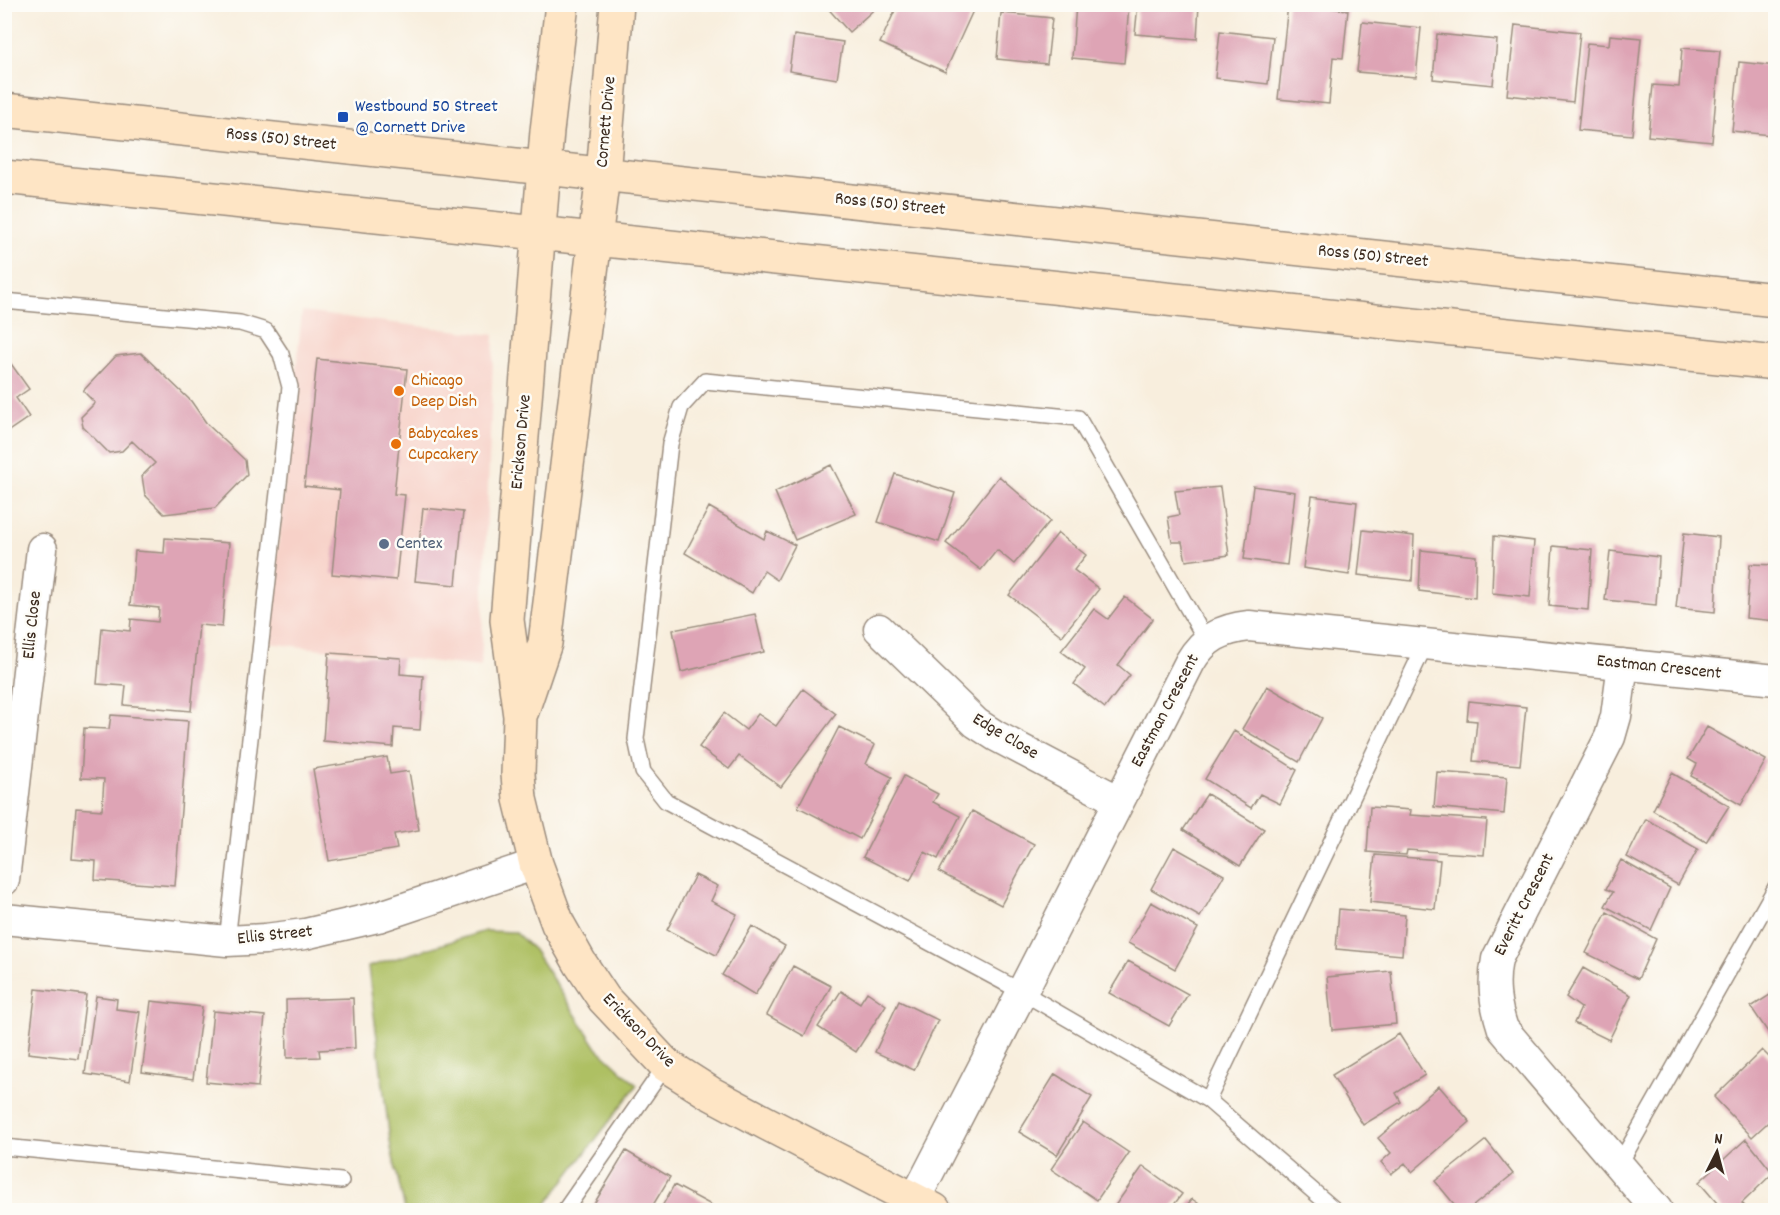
<svg xmlns="http://www.w3.org/2000/svg" width="1780" height="1215" font-family="Dekko,sans-serif">
	<rect width="100%" height="100%" fill="#fdfcf7"/>
	<filter id="ink" filterUnits="userSpaceOnUse"><feTurbulence type="fractalNoise" baseFrequency=".0167" numOctaves="2"/><feDisplacementMap in="SourceGraphic" scale="12" xChannelSelector="R" yChannelSelector="G"/><feConvolveMatrix kernelMatrix="1 2 1 2 8 2 1 2 1" color-interpolation-filters="sRGB"/></filter>
	<filter id="wash" filterUnits="userSpaceOnUse"><feTurbulence type="fractalNoise" baseFrequency=".008" numOctaves="4" result="noise"/><feDisplacementMap in="SourceGraphic" scale="24" xChannelSelector="R" yChannelSelector="G"/><feGaussianBlur stdDeviation="1.35" result="paint"/><feColorMatrix in="noise" values="0 0 0 0 0 0 0 0 0 0 0 0 0 0 0 0 0 1.4 0 .05"/><feComposite in="paint" operator="in"/></filter>
	<g filter="url(#wash)">
		<rect width="100%" height="100%" fill="#f8eedd"/>
		<path fill="#f7d1c8" d="M302 312 494 335 481 667 268 643Z"/>
		<path fill="#aec063" stroke="#747540" stroke-width="1.5" d="M485 931 515 932 534 950 597 1048 637 1085 542 1210H405L391 1148 368 967Z"/>
		<g id="blocks">
			<path fill="#dea4b5" d="M824 4H880L849 32Z
				M898 4H976L945 72 880 43Z
				M1076 4 1129 6 1124 63 1072 58Z
				M1138 4H1199L1197 39 1135 34Z
				M1288 4 1348 10 1343 58 1333 57 1329 104 1278 99Z
				M1001 13 1052 18 1047 64 997 59Z
				M1362 22 1421 28 1416 77 1357 72Z
				M1515 25 1580 32 1573 102 1507 95Z
				M1220 31 1273 37 1268 84 1215 78Z
				M1437 34 1497 40 1493 85 1433 79Z
				M794 35 843 42 837 79 789 71Z
				M1610 35 1641 38 1632 135 1578 130 1587 43 1609 45Z
				M1682 48 1720 51 1712 142 1648 136 1653 85 1679 87Z
				M1739 62 1776 66V97L1771 135 1732 131Z
				M141 353 191 401 207 424 245 460 247 475 215 508 164 514 145 495 142 476 155 463 132 441 122 451 109 453 83 427 81 417 95 403 83 391 116 356Z
				M4 354 29 389 16 398 29 417 4 434Z
				M317 359 407 369 394 494 405 495 396 580 332 574 340 490 304 486Z
				M831 465 856 514 795 540 775 492Z
				M895 474 955 493 939 542 878 522Z
				M999 476 1050 521 1014 564 997 550 981 570 946 543Z
				M1253 486 1295 492 1287 565 1244 559Z
				M1220 487 1229 555 1186 561 1182 542H1172L1168 517 1179 515 1175 491Z
				M1312 496 1357 502 1349 575 1303 568Z
				M709 507 764 539 767 531 795 545 777 580 764 571 752 593 685 553Z
				M423 508 463 512 456 585 415 581Z
				M1363 530 1414 536 1412 581 1358 575Z
				M1058 533 1086 555 1074 570 1099 589 1062 636 1009 595Z
				M1684 533 1719 537 1715 612 1676 608Z
				M1494 536 1534 541 1530 597 1492 593Z
				M165 538 229 543 222 627 199 625 191 711 124 705 126 686 97 684 102 628 130 631 131 619 158 622 159 608 130 605 135 551 164 553Z
				M1553 546 1592 550 1588 610 1549 606Z
				M1421 550 1476 556 1475 598 1419 591Z
				M1610 551 1659 557 1656 605 1605 600Z
				M1750 564 1776 565V621L1746 618Z
				M1125 597 1153 619 1118 665 1130 675 1105 708 1074 684 1085 669 1061 651 1094 609 1108 619Z
				M755 614 764 652 681 672 673 630Z
				M329 653 401 658 400 674 423 676 420 730 394 728 393 747 323 741Z
				M1267 686 1322 718 1299 762 1242 729Z
				M803 689 836 714 781 787 739 756 729 769 699 747 724 713 746 730 758 714 776 726Z
				M1469 701 1526 707 1520 765 1473 761 1477 721 1467 720Z
				M111 715 188 721 175 886 95 880 96 861 72 859 76 808 102 810 104 779 81 778 84 728 109 729Z
				M839 727 875 745 866 764 892 777 860 839 798 807Z
				M1707 727 1766 760 1741 805 1691 776 1697 764 1688 759Z
				M1234 731 1297 770 1280 804 1260 794 1251 808 1205 779Z
				M387 757 390 774 409 771 419 830 394 834 397 849 329 861 313 769Z
				M1437 772 1507 777 1504 814 1434 807Z
				M1672 773 1729 806 1706 842 1653 810Z
				M904 776 938 794 933 802 960 816 938 859 925 852 910 881 863 857Z
				M1207 794 1264 829 1240 866 1183 830Z
				M1370 807 1411 810 1410 815 1487 820 1484 855 1407 850 1406 855 1367 852Z
				M972 811 1034 844 1001 905 939 872Z
				M1646 819 1698 849 1678 885 1627 857Z
				M1174 847 1224 875 1200 917 1151 889Z
				M1375 855 1440 860 1435 909 1370 902Z
				M1621 860 1670 888 1651 930 1605 906 1613 892 1606 889Z
				M695 875 718 886 711 901 737 914 716 955 667 930Z
				M1151 902 1198 928 1175 969 1128 943Z
				M1339 909 1405 915 1402 955 1336 949Z
				M1607 912 1656 939 1638 979 1586 953Z
				M752 926 785 946 755 995 722 975Z
				M1128 961 1188 994 1169 1026 1109 993Z
				M793 966 831 986 804 1036 767 1015Z
				M1583 968 1631 995 1609 1040 1574 1023 1581 1008 1566 997Z
				M1391 971 1396 1024 1332 1030 1327 977Z
				M36 989 86 995 78 1059 28 1053Z
				M841 991 860 1003 867 992 886 1005 856 1052 818 1027Z
				M1776 991V1044L1751 1007Z
				M96 996 117 999 116 1009 140 1012 130 1081 85 1074Z
				M353 998 355 1048 319 1050 320 1057 287 1058 286 1000Z
				M151 1001 202 1007 193 1079 142 1072Z
				M899 1001 938 1020 914 1070 875 1052Z
				M213 1011 265 1016 258 1087 206 1082Z
				M1399 1034 1425 1075 1396 1093 1401 1102 1363 1125 1332 1075Z
				M1762 1050 1776 1064V1115L1752 1137 1714 1097Z
				M1055 1074 1092 1097 1057 1155 1019 1132Z
				M1439 1086 1470 1122 1412 1172 1405 1163 1391 1174 1381 1162 1391 1153 1378 1138Z
				M1083 1122 1129 1153 1097 1200 1051 1169Z
				M1746 1139 1773 1173 1742 1203 1748 1210H1723L1699 1182Z
				M1486 1140 1513 1174 1468 1210H1459L1435 1181Z
				M626 1151 670 1177 650 1210H597L592 1207Z
				M1143 1166 1182 1194 1170 1210H1112Z
				M674 1185 715 1207 713 1210H660Z
				M1192 1199 1208 1210H1183Z"/>
		</g>
	</g>
	<g filter="url(#ink)">
		<use href="#blocks" fill-opacity="0" stroke="#9a8c7e" stroke-width="1.5"/>
		<g fill="none" stroke-linecap="round" stroke-linejoin="round">
			<defs>
				<path id="lane" d="M4 301 240 323 266 331 281 354 290 387 227 941
					M1206 640 1078 418 705 381 681 407 670 444 636 739 643 772 666 801 1022 992 1208 1100 1335 1210
					M1208 1100 1426 643
					M4 1147 341 1181
					M1619 1165 1776 887
					M565 1210 666 1065"/>
				<path id="street" d="M879 629 976 723 996 736 1119 801
					M1623 664 1616 716 1610 737 1497 959C1492 984 1495 1005 1503 1029L1657 1210
					M4 880 42 549
					M4 919 227 941 265 939 305 934 378 917 536 864
					M915 1199 1022 992 1190 662C1204 638 1222 629 1249 626L1776 680"/>
				<path id="secondary" d="M562 4 547 131 507 620 520 716 518 774 520 799 536 864 558 924 580 963 604 999 666 1065 710 1093 766 1123 934 1210
					M4 110 1776 300
					M4 177 1776 363
					M522 711 545 643 603 175 617 4"/>
			</defs>
			<use href="#lane" stroke="#9a8c7e" stroke-width="18"/>
			<use href="#street" stroke="#9a8c7e" stroke-width="33"/>
			<use href="#secondary" stroke="#9a8c7e" stroke-width="36"/>
			<use href="#lane" stroke="#fff" stroke-width="15"/>
			<use href="#street" stroke="#fff" stroke-width="30"/>
			<use href="#secondary" stroke="#fee5c5" stroke-width="33"/>
		</g>
	</g>
	<rect fill="#1a4fb4" stroke="#fdfcf7" stroke-width="2" x="337" y="111" width="12" height="12" rx="3"/>
	<g fill="#e8710a" stroke="#fdfcf7" stroke-width="2">
		<circle cx="399" cy="391" r="6"/>
		<circle cx="396" cy="444" r="6"/>
	</g>
	<circle fill="#5c6f8a" stroke="#fdfcf7" stroke-width="2" cx="384" cy="544" r="6"/>
	<g text-anchor="middle" dominant-baseline="central" stroke-width="5" stroke-linejoin="round" paint-order="stroke">
		<g font-size="18" fill="#164399" stroke="#fdfcf7" text-anchor="start">
			<text x="355" y="107">Westbound 50 Street<tspan x="355" dy="21">@ Cornett Drive</tspan></text>
		</g>
		<g font-size="18" fill="#3b2a1e" stroke="#fdfcf7">
			<text transform="translate(607 122) rotate(-85)">Cornett Drive</text>
			<text transform="translate(281 140) rotate(6)">Ross (50) Street</text>
			<text transform="translate(890 205) rotate(6)">Ross (50) Street</text>
			<text transform="translate(1373 257) rotate(6)">Ross (50) Street</text>
			<text transform="translate(522 442) rotate(-85)">Erickson Drive</text>
			<text transform="translate(33 625) rotate(-84)">Ellis Close</text>
			<text transform="translate(1659 668) rotate(6)">Eastman Crescent</text>
			<text transform="translate(1166 711) rotate(-62)">Eastman Crescent</text>
			<text transform="translate(1005 737) rotate(31)">Edge Close</text>
			<text transform="translate(1525 905) rotate(-63)">Everitt Crescent</text>
			<text transform="translate(275 936) rotate(-6)">Ellis Street</text>
			<text transform="translate(638 1031) rotate(46)">Erickson Drive</text>
		</g>
		<g font-size="18" fill="#c56008" stroke="#fdfcf7" text-anchor="start">
			<text x="411" y="381">Chicago<tspan x="411" dy="21">Deep Dish</tspan></text>
			<text x="408" y="434">Babycakes<tspan x="408" dy="21">Cupcakery</tspan></text>
		</g>
		<g font-size="18" fill="#4e5e75" stroke="#fdfcf7" text-anchor="start">
			<text x="396" y="544">Centex</text>
		</g>
	</g>
	<rect width="1780" height="1215" fill="none" stroke="#fdfcf7" stroke-width="24"/>
	<g transform="translate(1717 1152) rotate(6)" stroke="#fdfcf7" stroke-width="4.5" paint-order="stroke">
	<path d="M0-4.5L10 22L0 15L-10 22Z" fill="#3b2a1e"/>
	<text y="-9" font-size="16" font-weight="bold" text-anchor="middle" fill="#3b2a1e">N</text>
	</g>
</svg>
